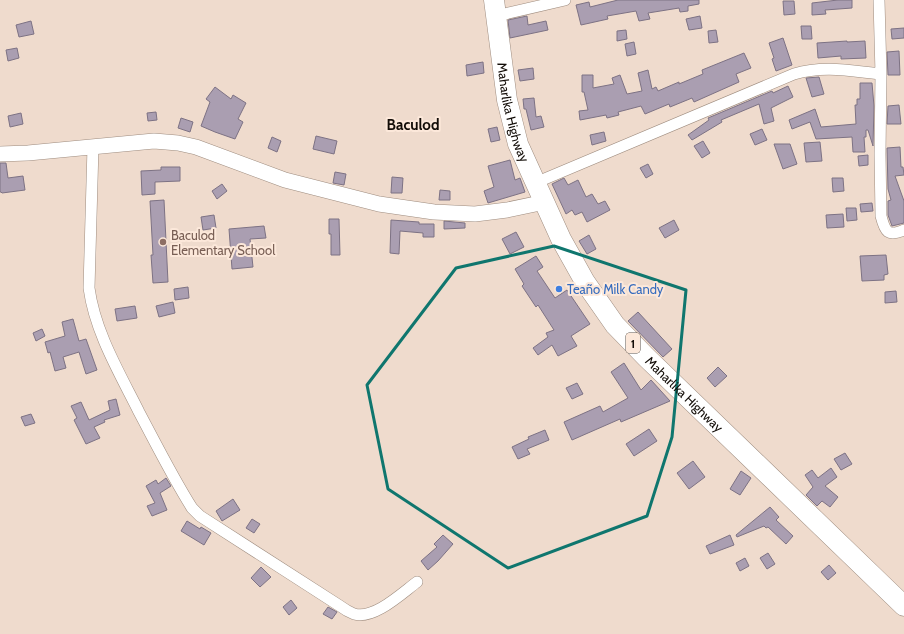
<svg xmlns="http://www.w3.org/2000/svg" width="904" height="634" font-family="Cabin,sans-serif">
	<rect width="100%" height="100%" fill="#efdbcd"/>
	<path fill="#aa9eb1" stroke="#7d7284" d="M618 0H699V4L688 6V11L680 12 679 8 648 13 650 19 639 21 636 11 607 16 608 19 581 25 576 5 589 2 590 7Z
		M838 0H852V8L825 10 826 14 812 15V3Z
		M783 1H794L795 14 784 15Z
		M527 16 528 25 546 21 548 30 510 38 508 20Z
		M700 16 702 28 689 30 686 19Z
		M31 21 34 34 19 37 16 25Z
		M801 26H811L812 39H802Z
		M904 28V38L892 39 891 29Z
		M626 30 627 39 617 41V31Z
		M716 30 718 42 709 43 708 31Z
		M783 38 792 65 776 71 772 59 774 58 769 43Z
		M847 41V42L865 41 866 58 841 59V56L818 58 817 43Z
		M634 42 636 54 627 56 625 44Z
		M17 48 19 58 8 61 6 50Z
		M899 51 900 75H888L887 52Z
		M744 53 751 68 736 74 739 82 694 102 692 98 670 107 669 104 645 114 641 106 618 112 619 115 607 118 606 115 580 120 579 111 588 110 584 92H582V75H593V88L614 84 612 78 620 75 627 94 642 91 638 73 648 70 652 89 656 87 658 91 679 82V84L703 74 702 70Z
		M483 62 484 73 467 76 466 65Z
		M533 68 534 79 520 81 518 70Z
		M819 77 824 94 812 97 806 78Z
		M860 83H872L874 106 873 146 868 130H866V137H864L865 152H853L852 137 816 139 810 122 792 129 789 120 815 109 821 127 856 124 855 105H857V99H860Z
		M788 86 793 97 771 108 774 121 764 124 759 104 721 120 722 122 692 140 688 135 709 120 708 118 772 91 773 93Z
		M215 87 231 99 233 95 246 103 238 119 243 122 235 139 215 132 201 126 210 102 206 99Z
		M534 98 536 117 541 116 544 127 531 130 526 109H524L523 99Z
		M899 105 901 124H887L888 106Z
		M156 112 157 120 148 121 147 113Z
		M21 113 23 124 10 127 8 116Z
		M181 118 193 122 190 132 178 128Z
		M497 127 500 140 491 142 488 129Z
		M762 129 767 140 755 145 750 134Z
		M604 132 606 141 592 145 590 135Z
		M316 136 337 141 334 154 313 149Z
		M272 137 281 141 277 152 268 148Z
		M703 141 710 153 702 158 694 146Z
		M820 142 822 161 806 162 804 143Z
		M774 144H790L797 164 783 169Z
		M900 147 901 167H903L904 175 895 176 904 201V223L892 226 888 215V201L891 200 888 189 887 148Z
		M868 155V165L859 166 858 156Z
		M510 160 515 180 520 178 525 192 488 203 484 191 494 187 488 166Z
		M0 163H6L8 178 23 176 25 190 2 193 1 192H0Z
		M648 164 653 174 646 178 640 168Z
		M161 167H180V181L155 182V194L142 195 141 171 161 170Z
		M335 172 346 174 344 185 333 183Z
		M392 177 403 178 402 193H391Z
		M564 178 568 185 578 180 586 197 592 194 598 204 605 201 610 210 587 222 582 212 575 215 572 210 566 214 552 184Z
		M832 178H843L844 191 833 192Z
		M222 184 227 191 217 199 212 191Z
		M440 190 450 191V200H439Z
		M164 200 168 282 153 283 151 255H153L150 201Z
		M872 203 873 211 861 212 860 204Z
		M846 208H856L857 220 847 221Z
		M843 214 844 227 827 228 826 215Z
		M214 215 216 228 203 230 201 217Z
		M329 219H339L340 255H331V234H329Z
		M391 220 419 222V224H434V237H423V233L400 231 399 254 390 253Z
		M674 220 679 230 665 238 659 228Z
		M444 221 465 223V228L444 229Z
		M264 226 266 238 250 239 253 267 232 269 229 229Z
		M516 232 524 247 510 254 502 239Z
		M589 235 596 249 587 254 579 241Z
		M886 255 888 274 884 275V280L862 281 860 256Z
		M536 256 543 267 537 271 555 298 567 290 590 324 571 336 577 346 558 356 552 345 538 355 533 348 548 337 546 333 554 330 538 305 536 307 522 286 524 284 515 269Z
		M188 287 189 298 175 300 174 289Z
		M896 291 897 302 885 303V292Z
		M173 302 175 313 159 317 156 306Z
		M135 306 137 318 117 321 115 309Z
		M638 312 672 349 663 357 628 321Z
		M73 319 79 341 86 339 97 370 86 374 79 352 63 357 66 368 55 371 50 352 48 353 45 342 65 336 62 322Z
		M42 329 45 336 36 341 33 333Z
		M624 363 641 390 651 380 670 401 621 422 620 419 572 440 564 422 600 406 603 412 628 398 611 372Z
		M718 367 727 376 715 387 707 378Z
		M577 383 583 394 572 399 566 388Z
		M116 399 120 415 104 420 105 422 94 427 100 438 86 444 74 420 77 418 71 406 81 402 89 420 110 410 108 401Z
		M31 414 35 423 25 426 21 417Z
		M649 429 657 441 634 456 626 444Z
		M545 430 549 440 527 449 530 454 518 459 512 447 529 439 528 437Z
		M845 453 852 464 841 470 834 459Z
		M693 461 705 477 689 489 677 473Z
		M831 468 837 477 825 486 838 497 830 507 822 501 817 506 806 495 813 487 805 475 812 470 818 478Z
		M741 471 751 478 740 495 730 489Z
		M166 478 171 486 160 493 167 510 152 516 147 506 155 503 146 486 156 480 158 484Z
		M233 499 240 510 222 521 216 511Z
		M770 507 779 517 776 520 793 536 786 544 768 527 766 528 764 526 737 537 736 535Z
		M252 519 260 524 254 533 246 528Z
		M187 521 200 529 201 527 211 533 204 545 181 531Z
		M443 535 453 544 438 561 428 570 421 561 437 547 434 544Z
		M730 535 734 545 710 554 706 546Z
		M768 553 775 564 767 569 760 558Z
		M745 558 749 566 740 571 736 563Z
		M829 565 836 573 828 580 821 572Z
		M261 567 271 577 260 587 251 578Z
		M291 600 297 608 289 615 283 607Z
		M328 607 337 612 332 619 323 614Z"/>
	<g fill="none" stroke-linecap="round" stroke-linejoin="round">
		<defs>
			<path id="street" d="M879 0 881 74
				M496 16 565 0
				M93 147 89 288C95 332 119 372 139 412 156 444 173 478 192 508L200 516 340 606C344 609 349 612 354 614 374 620 402 593 417 582
				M535 183 794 74C824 65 851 71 881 74L880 154 881 216C885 232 888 237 904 230"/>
			<path id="secondary" d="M0 154 28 153 154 141 178 143 196 147 285 180 379 204 434 212 475 214 507 210 545 202"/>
			<g id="highway">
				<path id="s1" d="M494 0 507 100 518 144 561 239 585 282 615 325 646 357 904 606"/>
			</g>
		</defs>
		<use href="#street" stroke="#9e8c7f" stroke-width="12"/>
		<use href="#secondary" stroke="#9e8c7f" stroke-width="16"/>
		<use href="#highway" stroke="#9e8c7f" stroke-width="21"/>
		<use href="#street" stroke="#fff" stroke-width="11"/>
		<use href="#secondary" stroke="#fff" stroke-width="15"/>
		<use href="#highway" stroke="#fff" stroke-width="20"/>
	</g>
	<path fill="none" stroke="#0f766e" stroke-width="3" stroke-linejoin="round" d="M554 246 686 290 672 437 647 516 508 568 388 489 367 385 456 268Z"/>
	<circle fill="#8d6e63" stroke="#fce8da" stroke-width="1.5" cx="163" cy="242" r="4"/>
	<circle fill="#3f7fe0" stroke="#fce8da" stroke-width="1.5" cx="559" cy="289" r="4"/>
	<g text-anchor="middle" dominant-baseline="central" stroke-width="4" stroke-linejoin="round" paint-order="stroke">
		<rect fill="#fce8da" stroke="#594f47" stroke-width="1" x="626" y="333" width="14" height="20" rx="3"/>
		<g font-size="12" font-weight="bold" fill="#130d08">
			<text x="633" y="343">1</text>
		</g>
		<g font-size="13" fill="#130d08" stroke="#fce8da">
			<text stroke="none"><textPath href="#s1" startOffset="114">Maharlika Highway</textPath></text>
			<text stroke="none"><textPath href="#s1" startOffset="450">Maharlika Highway</textPath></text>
		</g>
		<g font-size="13" fill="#785e54" stroke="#fce8da" text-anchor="start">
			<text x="171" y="235">Baculod<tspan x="171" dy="15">Elementary School</tspan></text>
		</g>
		<g font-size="13" fill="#366cbe" stroke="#fce8da" text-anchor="start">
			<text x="567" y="289">Teaño Milk Candy</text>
		</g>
		<g font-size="15" font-weight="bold" fill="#130d08" stroke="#fce8da">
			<text x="413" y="125">Baculod</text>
		</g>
	</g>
</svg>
